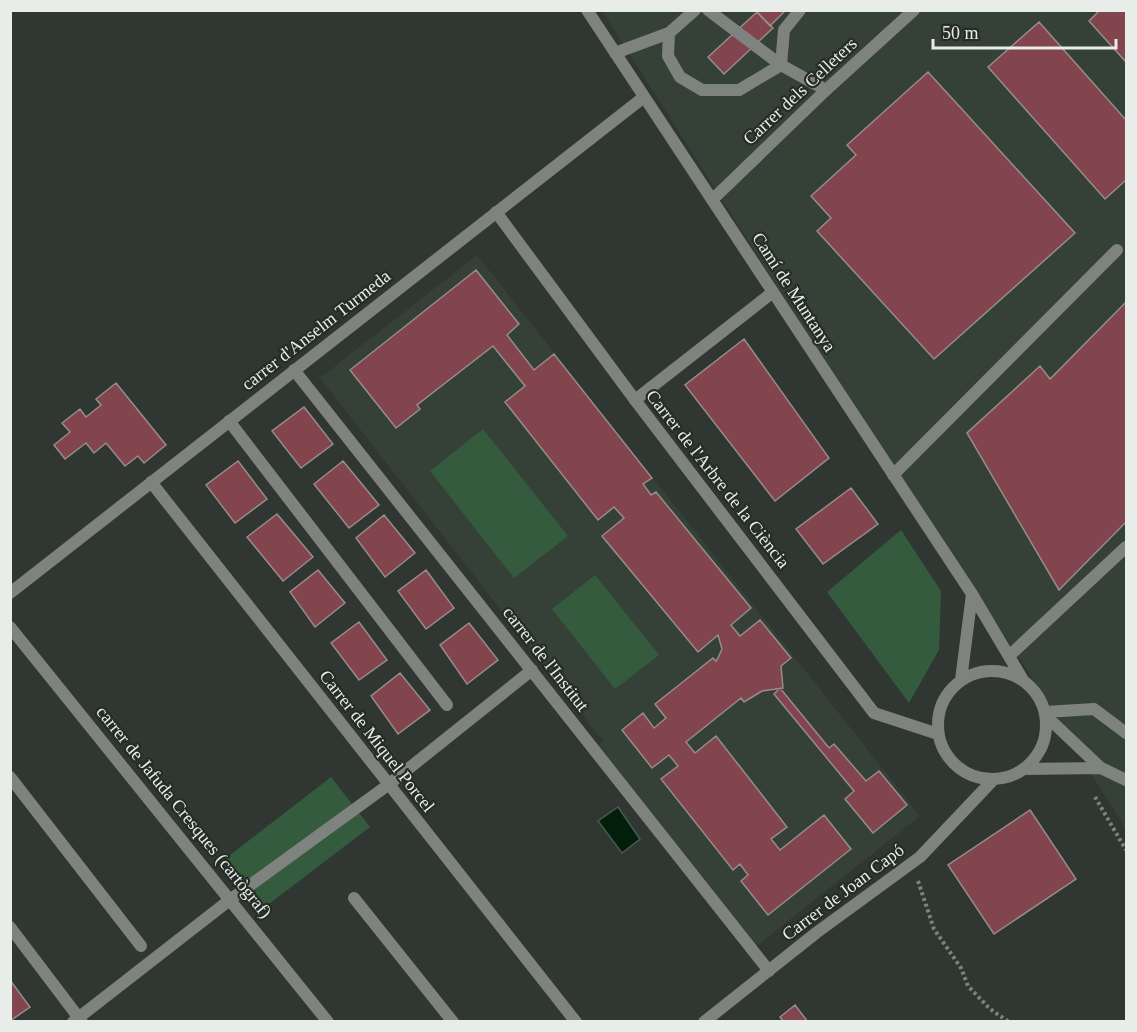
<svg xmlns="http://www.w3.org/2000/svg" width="1137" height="1032" font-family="'Times New Roman',serif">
	<rect width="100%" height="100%" fill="#303631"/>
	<path fill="#354137" d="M602 11H1126V830L1045 698 766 269Z
		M477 255 920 816 755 947 598 746 603 741 320 378Z"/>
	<path fill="#355b3e" d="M483 429 568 536 514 578 430 471Z
		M901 530 941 591 939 650 909 703 827 592Z
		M595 575 659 655 615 689 552 609Z
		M331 777 370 827 261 910 221 862Z"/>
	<path fill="#031e0b" stroke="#485c4e" stroke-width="1.5" d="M618 807 640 839 622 853 598 821Z"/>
	<path fill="#83454d" stroke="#968c8c" stroke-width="1.5" d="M755 10H785V11L770 26Z
		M1100 10H1126V62L1089 21Z
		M757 12 773 28 724 74 708 57Z
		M1039 22 1126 120V180L1105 199 988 67Z
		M928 72 1075 233 934 359 817 231 831 218 811 196 856 155 847 145Z
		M476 270 519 324 507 335 534 370 554 354 652 478 643 484 651 495 656 492 751 608 731 625 740 636 760 620 791 658 781 666 783 688 762 691 744 702 741 698 686 742 695 753 716 736 787 827 771 839 780 850 824 815 851 849 768 915 741 881 748 875 740 864 733 870 661 779 678 766 669 755 652 768 622 730 643 713 654 728 666 718 655 704 713 658 716 661 718 658 722 649 718 635 698 652 602 536 624 518 614 507 598 520 505 402 525 386 493 346 417 405 420 409 396 428 350 370Z
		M1126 302V522L1059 590 967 433 1040 366 1050 379Z
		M744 339 829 458 775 501 685 385Z
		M116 383 166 445 144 463 138 456 125 466 106 443 94 453 86 443 65 459 54 445 70 432 62 423 80 409 86 417 101 405 96 399Z
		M304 407 333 444 301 468 272 431Z
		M238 461 267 499 235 523 206 485Z
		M343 461 379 505 349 528 314 484Z
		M851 488 878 524 823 564 796 529Z
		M277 514 313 557 283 581 247 537Z
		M384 515 415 553 385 577 356 538Z
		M318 570 345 603 315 627 290 592Z
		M426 570 454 608 426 629 398 591Z
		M359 622 387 660 359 680 331 643Z
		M469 623 498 660 467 684 440 645Z
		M400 673 430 710 398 734 371 696Z
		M780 688 829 748 834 744 866 781 879 771 907 805 873 833 845 799 854 791 774 694Z
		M1030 810 1076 879 994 934 948 865Z
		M10 980 30 1007 10 1021Z
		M795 1005 808 1022H784L780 1017Z"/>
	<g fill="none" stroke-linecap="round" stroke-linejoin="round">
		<path stroke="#7d837e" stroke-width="4" stroke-dasharray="3 3" stroke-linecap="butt" d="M1095 797 1126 850
			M918 881 934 929 961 968 968 986 990 1009 1009 1022"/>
		<path stroke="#7f8380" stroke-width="12" d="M695 10 669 33 668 56 680 77 702 90H739L781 65
			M708 10 781 65 826 90
			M615 53 669 33
			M781 65 784 30 800 10
			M635 400 773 292
			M229 421 447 705
			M893 475 1117 250
			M1009 656 1126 547
			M1045 712 1094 709 1126 733
			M10 777 141 946
			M354 898 453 1022"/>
		<path stroke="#7f8380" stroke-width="12" d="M587 10 972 594 1023 680
			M712 200 826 90 914 10
			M496 212 635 400 874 713 938 734
			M294 370 769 971
			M151 482 576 1022
			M10 593 644 97
			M10 627 328 1022
			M938 725a54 54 0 1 1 108 0a54 54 0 1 1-108 0Z
			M961 680 972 594
			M1046 716 1101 768 1126 780
			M1023 769 1101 768
			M10 927 82 1022
			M73 1022 231 899 388 785 532 670
			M704 1022 816 933 920 857 994 779"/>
	</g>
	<g text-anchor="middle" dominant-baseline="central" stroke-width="4.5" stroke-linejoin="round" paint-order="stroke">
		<g font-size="18" fill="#e9ede9" stroke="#262c27">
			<text transform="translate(800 91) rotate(-43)">Carrer dels Celleters</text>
			<text transform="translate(794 292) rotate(57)">Camí de Muntanya</text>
			<text transform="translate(316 330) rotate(-38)">carrer d'Anselm Turmeda</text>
			<text transform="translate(718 479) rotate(52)">Carrer de l'Arbre de la Ciència</text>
			<text transform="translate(546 659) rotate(52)">carrer de l'Institut</text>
			<text transform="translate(377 741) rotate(52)">Carrer de Miquel Porcel</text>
			<text transform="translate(184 812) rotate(51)">carrer de Jafuda Cresques (cartògraf)</text>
			<text transform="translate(843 892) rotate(-37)">Carrer de Joan Capó</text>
		</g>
	</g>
	<rect width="1137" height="1032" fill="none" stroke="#e9ede9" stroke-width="24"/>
	<path d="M933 39v9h183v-9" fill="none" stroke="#e9ede9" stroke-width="3"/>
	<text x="942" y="39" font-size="18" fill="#e9ede9" stroke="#262c27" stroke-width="4.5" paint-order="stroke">50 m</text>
</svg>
